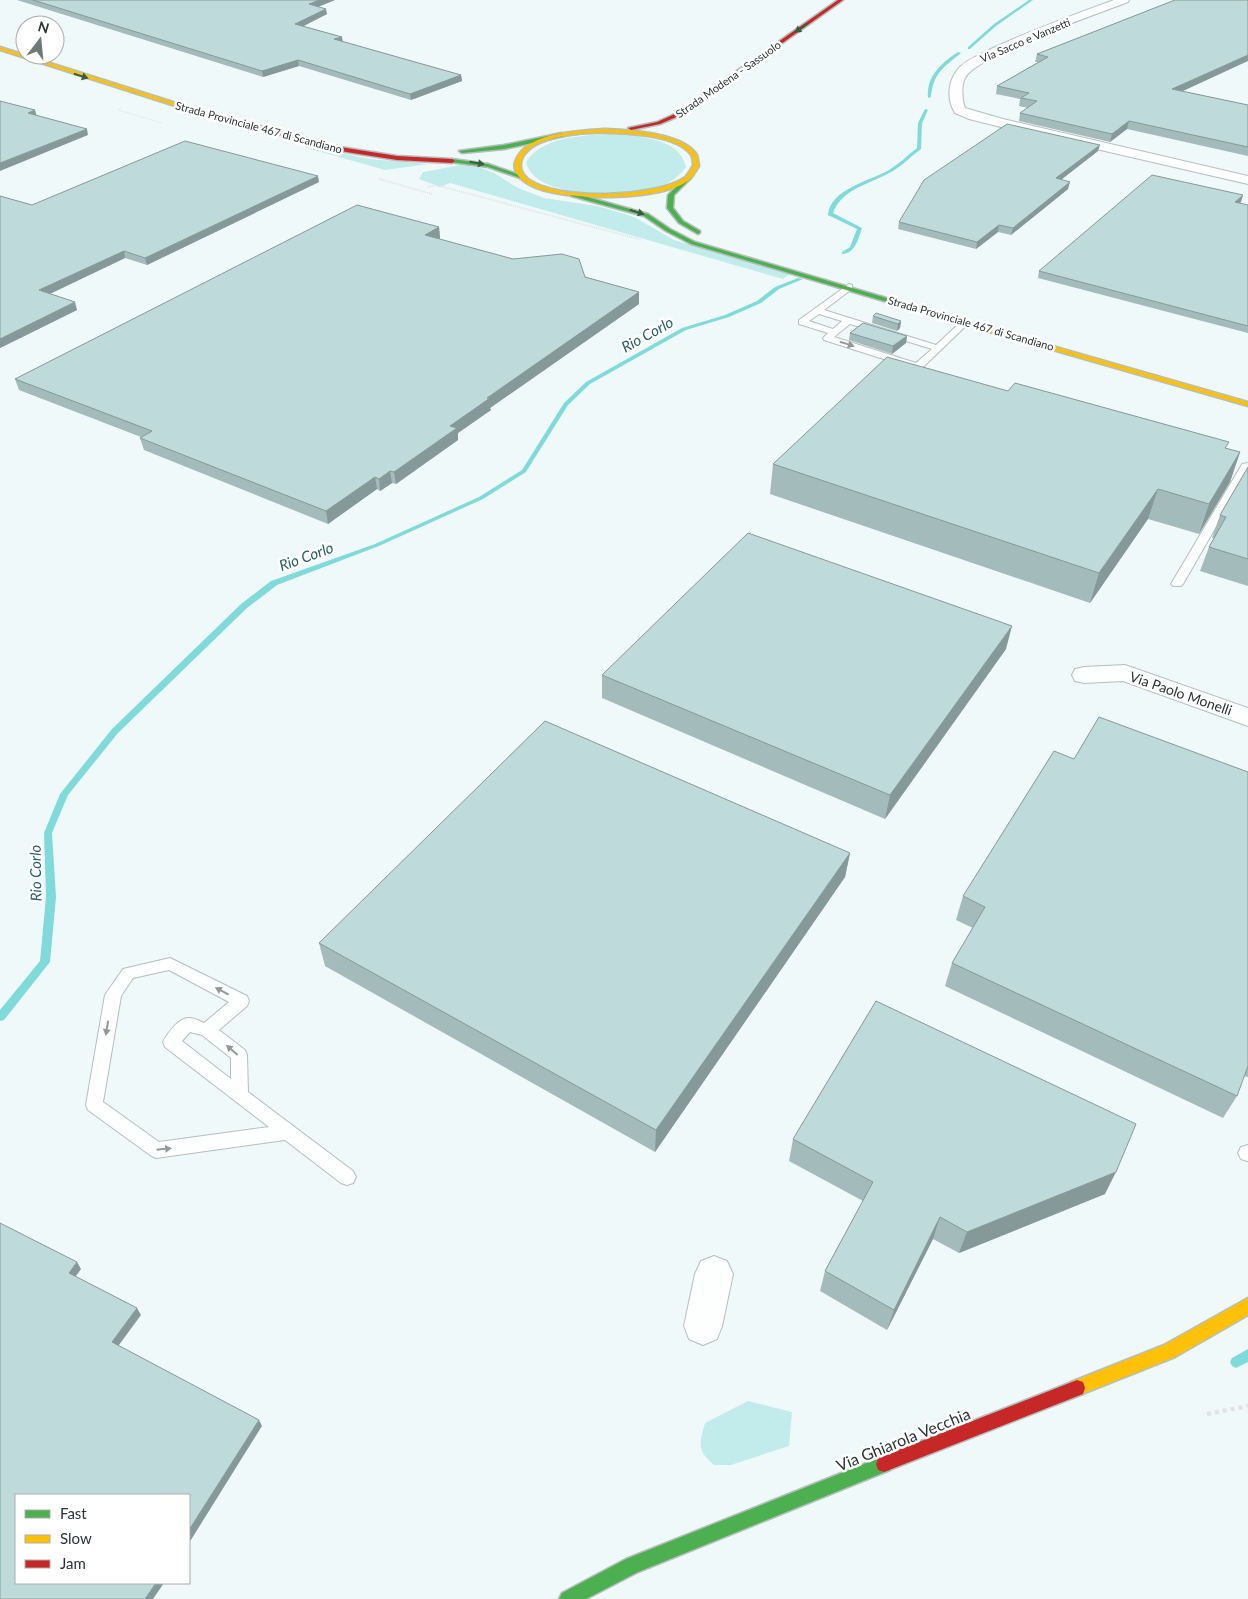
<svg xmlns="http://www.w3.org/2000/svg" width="1248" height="1599" font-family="Lato,sans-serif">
	<rect width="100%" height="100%" fill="#eff9f9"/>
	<path fill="#c2ecec" d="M609 134C634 136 680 136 686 167 680 175 673 181 663 185 633 196 535 202 526 162 543 136 581 136 609 134Z
		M307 146 370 159 428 164 385 170 304 147Z
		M461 165 482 168 494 173 518 188 544 198 597 206 625 214 636 218 674 240 790 274 783 279 450 183 440 187 419 179 423 172Z
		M748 1401 792 1412 789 1446 731 1465H714C697 1451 699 1444 705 1423Z"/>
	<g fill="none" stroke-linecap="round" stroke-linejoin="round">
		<path fill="#81dada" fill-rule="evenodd" d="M1029 0H1033L996 26 970 49H968V47L994 24Z
			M958 52 961 53C944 67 933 73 931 97L928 98C926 77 941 63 958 52Z
			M925 109 928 110 922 123 921 149C911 156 903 165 893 171 871 184 842 188 833 213L862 228C858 239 856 253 842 254V252L850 247 857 229 828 215C830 189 870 181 889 170 899 164 908 155 917 148L918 123Z
			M798 278 803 279 779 289 761 303 729 317 686 330 590 384 568 405 526 472 483 499 379 546 277 585 247 608 118 733 68 795 52 833 56 897 50 962 4 1020 0 1021V1010L40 961 46 897 44 833 60 794 112 729 241 604 271 581 375 544 479 497 522 470 564 403 586 382 682 328 725 315 757 301 775 287Z
			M1248 1349V1362L1236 1368 1232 1366 1230 1362 1232 1358Z"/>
		<defs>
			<path id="lane" d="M849 284 852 285V289L824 310 936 345 963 320H969L970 322 921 369 918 370 824 340 823 338 828 333 799 324V320ZM819 314 842 321 833 329 809 321ZM850 324 932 349 916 363 834 337Z
				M1248 463V471L1183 584 1181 586H1173L1171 584 1241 466 1242 464Z
				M170 958 247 996 249 1001 247 1006 219 1030 245 1050 247 1055 248 1092 353 1171 356 1177 353 1183 347 1185 341 1183 285 1140 156 1158 150 1155 88 1110 86 1105 105 995 123 969ZM169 970 229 1002 204 1023C200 1021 194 1018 189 1018 179 1017 167 1034 163 1042L165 1047 269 1127 159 1142 103 1102 121 996 133 978ZM190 1032 202 1035 231 1058V1079L182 1041Z
				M1248 1145V1161H1247L1241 1159 1238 1153 1241 1147Z"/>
			<path id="street" d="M1114 0H1129L1128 2C1100 13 975 56 965 78 961 86 962 99 965 108L1003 119 1248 176V184L1001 127 969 119 955 113C946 99 948 79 960 67 969 58 982 54 993 48 1032 30 1073 15 1114 0Z
				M1125 665 1248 708V726L1123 681 1084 683 1075 681 1072 675 1075 669 1084 667Z
				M714 1256 727 1261 733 1274 722 1326 717 1339 703 1345 689 1339 684 1326 695 1274 701 1261Z"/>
			<path id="fast" d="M562 133 564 136 504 149 462 153 459 151 504 145Z
				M452 159 488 164 526 177 523 179 488 167 450 162Z
				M686 177 691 178 674 195 673 208 683 221 700 231V233L698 234 679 223 667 208 668 195Z
				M573 193 648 214 670 229 695 242 948 316 941 318 691 244 666 231 644 216 571 196 570 195Z
				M884 1456 890 1458 892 1464 890 1470 638 1572 586 1599H559L562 1593 626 1559Z"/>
			<path id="slow" d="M0 47 198 110 263 128 260 130 194 112 0 50Z
				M604 129C627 130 683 132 697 155 698 158 698 162 699 166 696 170 694 175 690 179 666 202 558 202 530 185 522 181 512 172 515 162 525 132 578 131 604 129ZM613 133C634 134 678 136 691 155 693 158 693 162 693 166 690 170 688 175 684 178 654 197 557 201 528 179 521 173 519 167 522 159 532 134 590 132 613 133Z
				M941 314 1248 402V406L941 318Z
				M1248 1298V1315L1175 1357 1077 1396 1071 1394 1069 1388 1071 1382 1164 1345Z"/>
			<path id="jam" d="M838 0H843L681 115 660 124 631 130 628 128 657 122 677 113Z
				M260 126 340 147 397 156 452 159 455 161 452 163 397 160 340 151 258 129Z
				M1077 1380 1083 1382 1085 1388 1083 1394 884 1472 878 1470 876 1464 878 1458Z"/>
		</defs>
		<use href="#lane" stroke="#b6bebe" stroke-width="2"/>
		<use href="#street" stroke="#b6bebe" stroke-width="2"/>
		<use href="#fast" stroke="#b6bebe" stroke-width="3"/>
		<use href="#slow" stroke="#b6bebe" stroke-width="3"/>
		<use href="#jam" stroke="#b6bebe" stroke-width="3"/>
		<path stroke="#e1e4e4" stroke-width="1" stroke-dasharray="1 1" stroke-linecap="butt" d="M121 108 118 110 162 123"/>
		<path stroke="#e1e4e4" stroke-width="2" stroke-dasharray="1 1" stroke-linecap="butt" d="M379 179 432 194
			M428 187 436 185 642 240
			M415 223 422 219"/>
		<path stroke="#e1e4e4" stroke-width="4.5" stroke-dasharray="4 4" stroke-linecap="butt" d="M1207 1414 1248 1406"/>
		<use href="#lane" fill="#fdfefe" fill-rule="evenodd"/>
		<use href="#street" fill="#fdfefe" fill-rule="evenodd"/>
		<use href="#fast" fill="#4caf50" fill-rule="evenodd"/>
		<use href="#slow" fill="#ffc107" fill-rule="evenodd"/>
		<use href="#jam" fill="#c62828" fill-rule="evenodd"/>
	</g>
	<path fill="#a4bbbb" d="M17 0H335L318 7 327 14 303 26 342 37V42L461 75 462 81 411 100 299 66 263 77Z
		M1175 0 1182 91 1248 105V156L1127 129 1110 142 1019 121 1020 113 1028 108 1019 106 1020 99 996 94 997 86 1038 62H1035L1037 54Z
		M1098 151 1061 180 1068 189 1011 235 998 232 976 249 898 229 899 222Z
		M319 182 147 265 125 258 50 294 77 310 0 348V196L32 205Z
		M1241 202 1239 203 1248 205V333L1038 278 1039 271Z
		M439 227 440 238 439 239 513 259 585 277 639 292V304L490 408 491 410 458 433V440L396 484 392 483 380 491 377 489 328 524 144 450 140 438 141 437 19 390 15 379Z
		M873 316 901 321 900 328 897 331 872 323Z
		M850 333 907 336 906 343 892 354 849 340Z
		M1008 391 1240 452 1230 482 1199 534 1148 519 1090 603 770 494 773 464Z
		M1248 467V586L1200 571 1209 547 1214 538H1212L1220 515Z
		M1006 649 885 819 602 698V675Z
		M1074 759 1248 772V1077L1244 1076 1237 1096 1223 1118 945 986 952 963 973 928 956 920 963 896Z
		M850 853 845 877 655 1152 325 966 319 943Z
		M793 1139 1105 1194 959 1253 933 1239 887 1330 820 1291 825 1271 863 1201 789 1161Z"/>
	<path fill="#869999" d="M320 0H335L310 10 309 4Z
		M326 9 327 14 296 30 295 24Z
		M342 37 343 43 334 39Z
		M1248 55V61L1170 97 1172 89Z
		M298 60 299 66 263 77 262 71Z
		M461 75 462 81 411 100 410 94Z
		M35 110 37 117 28 113Z
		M1129 121 1127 129 1110 142 1112 134Z
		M87 129 88 135 0 171V163Z
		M1100 145 1098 151 1054 185 1056 178Z
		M318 176 319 182 147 265 145 258Z
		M1070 182 1068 189 1011 235 1013 228Z
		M1243 195 1241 202 1233 209 1235 202Z
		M999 225 998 232 976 249 977 242Z
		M439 227 440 238 427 246 425 235Z
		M124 251 125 258 41 298 39 290Z
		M639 292V304L490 408 491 410 458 433V440L396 484 394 472 450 426 487 398Z
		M75 302 77 310 0 348V339Z
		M901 321 900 328 897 331 898 324Z
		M907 336 906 343 892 354 893 346Z
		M1240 452 1230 482 1199 534 1209 504Z
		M390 471 392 483 380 491 379 479Z
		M375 477 377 489 328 524 326 511Z
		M1158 489 1148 519 1090 603 1099 573Z
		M1012 626 1006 649 885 819 890 795Z
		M850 853 845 877 655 1152 656 1130Z
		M1116 1172 1105 1194 959 1253 967 1232Z
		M940 1217 933 1239 887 1330 894 1310Z
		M77 1262 81 1269 73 1280 69 1273Z
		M137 1308 141 1315 116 1349 112 1342Z
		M259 1420 262 1426 189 1543V1530Z
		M156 1583H164L153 1599H145Z"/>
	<path fill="#bfdada" stroke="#869999" d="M33 0H320L309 4 326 9 295 24 342 37 334 39 461 75 410 94 298 60 262 71Z
		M1175 0H1248V55L1172 89 1248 105V147L1129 121 1112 134 1020 113 1037 101 1021 98 1029 93 997 86 1048 57 1037 54Z
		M0 101 35 110 28 113 87 129 0 163Z
		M1007 124 1100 145 1056 178 1070 182 1013 228 999 225 977 242 899 222 924 180Z
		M185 141 318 176 145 258 124 251 39 290 75 302 0 339V196L32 205Z
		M1152 175 1243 195 1235 202 1248 205V326L1039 271Z
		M357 205 439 227 425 235 513 259 562 254 579 259 585 277 639 292 487 398H490L450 426 457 428 394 472 390 471 379 479 375 477 326 511 140 438 152 431 15 379Z
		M876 313 901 321 898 324 873 316Z
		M863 323 907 336 893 346 850 333Z
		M887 357 1008 391 1015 383 1229 442 1225 448 1240 452 1209 504 1158 489 1099 573 773 464Z
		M1248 467V559L1209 547 1226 517 1220 515Z
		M748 533 1012 626 890 795 602 675Z
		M1099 717 1248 772V1066L1237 1096 952 963 985 907 963 896 1054 751 1074 759Z
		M545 721 850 853 656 1130 319 943Z
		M876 1001 1136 1124 1116 1172 967 1232 940 1217 894 1310 825 1271 873 1182 793 1139Z
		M0 1223 77 1262 69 1273 137 1308 112 1342 259 1420 189 1530V1495H16V1583H156L145 1599H0Z"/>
	<defs><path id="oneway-solid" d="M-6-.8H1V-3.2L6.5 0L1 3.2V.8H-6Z" transform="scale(1.25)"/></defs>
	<g fill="#375e3d">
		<use href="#oneway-solid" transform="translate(801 28) rotate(145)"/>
		<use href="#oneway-solid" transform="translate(81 76) rotate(18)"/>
		<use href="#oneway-solid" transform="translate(477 163) rotate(10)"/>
		<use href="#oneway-solid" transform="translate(637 212) rotate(17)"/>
	</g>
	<g fill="#949898">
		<use href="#oneway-solid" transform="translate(847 344) rotate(18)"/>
		<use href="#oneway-solid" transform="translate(222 991) rotate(-152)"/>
		<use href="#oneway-solid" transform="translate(107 1028) rotate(99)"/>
		<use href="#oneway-solid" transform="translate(232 1050) rotate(-139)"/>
		<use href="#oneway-solid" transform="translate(164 1149) rotate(-6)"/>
	</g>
	<g text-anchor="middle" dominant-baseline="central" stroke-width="5" stroke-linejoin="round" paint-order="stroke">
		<g font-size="11" fill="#2c3333" stroke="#fff">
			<text transform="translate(1025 40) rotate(-23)">Via Sacco e Vanzetti</text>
			<text transform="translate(728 79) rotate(-35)">Strada Modena - Sassuolo</text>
			<text transform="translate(259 127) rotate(15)">Strada Provinciale 467 di Scandiano</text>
			<text transform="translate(971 323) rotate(16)">Strada Provinciale 467 di Scandiano</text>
		</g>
		<g font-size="14" fill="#2c3333" stroke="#fff">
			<text transform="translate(1181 693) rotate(19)">Via Paolo Monelli</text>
		</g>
		<g font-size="15" font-style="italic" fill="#2b5e5e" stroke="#fff">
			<text transform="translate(647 334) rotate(-29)">Rio Corlo</text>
			<text transform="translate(306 556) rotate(-20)">Rio Corlo</text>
			<text transform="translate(35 873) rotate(-91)">Rio Corlo</text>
		</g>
		<g font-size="16" fill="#2c3333" stroke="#fff">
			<text transform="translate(903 1439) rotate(-22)">Via Ghiarola Vecchia</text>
		</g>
	</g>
	<rect x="15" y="1494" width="175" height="90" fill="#ffffff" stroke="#abadad"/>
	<rect x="25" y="1510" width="25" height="8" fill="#4caf50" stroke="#abadad"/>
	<text x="60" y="1519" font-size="15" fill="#2c3333">Fast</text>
	<rect x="25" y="1535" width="25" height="8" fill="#ffc107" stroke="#abadad"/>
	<text x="60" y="1544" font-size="15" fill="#2c3333">Slow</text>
	<rect x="25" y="1560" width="25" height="8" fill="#c62828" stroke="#abadad"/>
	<text x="60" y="1569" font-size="15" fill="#2c3333">Jam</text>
	<g transform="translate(40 40) rotate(16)"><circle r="24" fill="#ffffff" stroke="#abadad"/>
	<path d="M0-4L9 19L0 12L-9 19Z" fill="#707878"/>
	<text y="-8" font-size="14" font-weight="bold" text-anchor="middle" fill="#2c3333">N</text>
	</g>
</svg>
